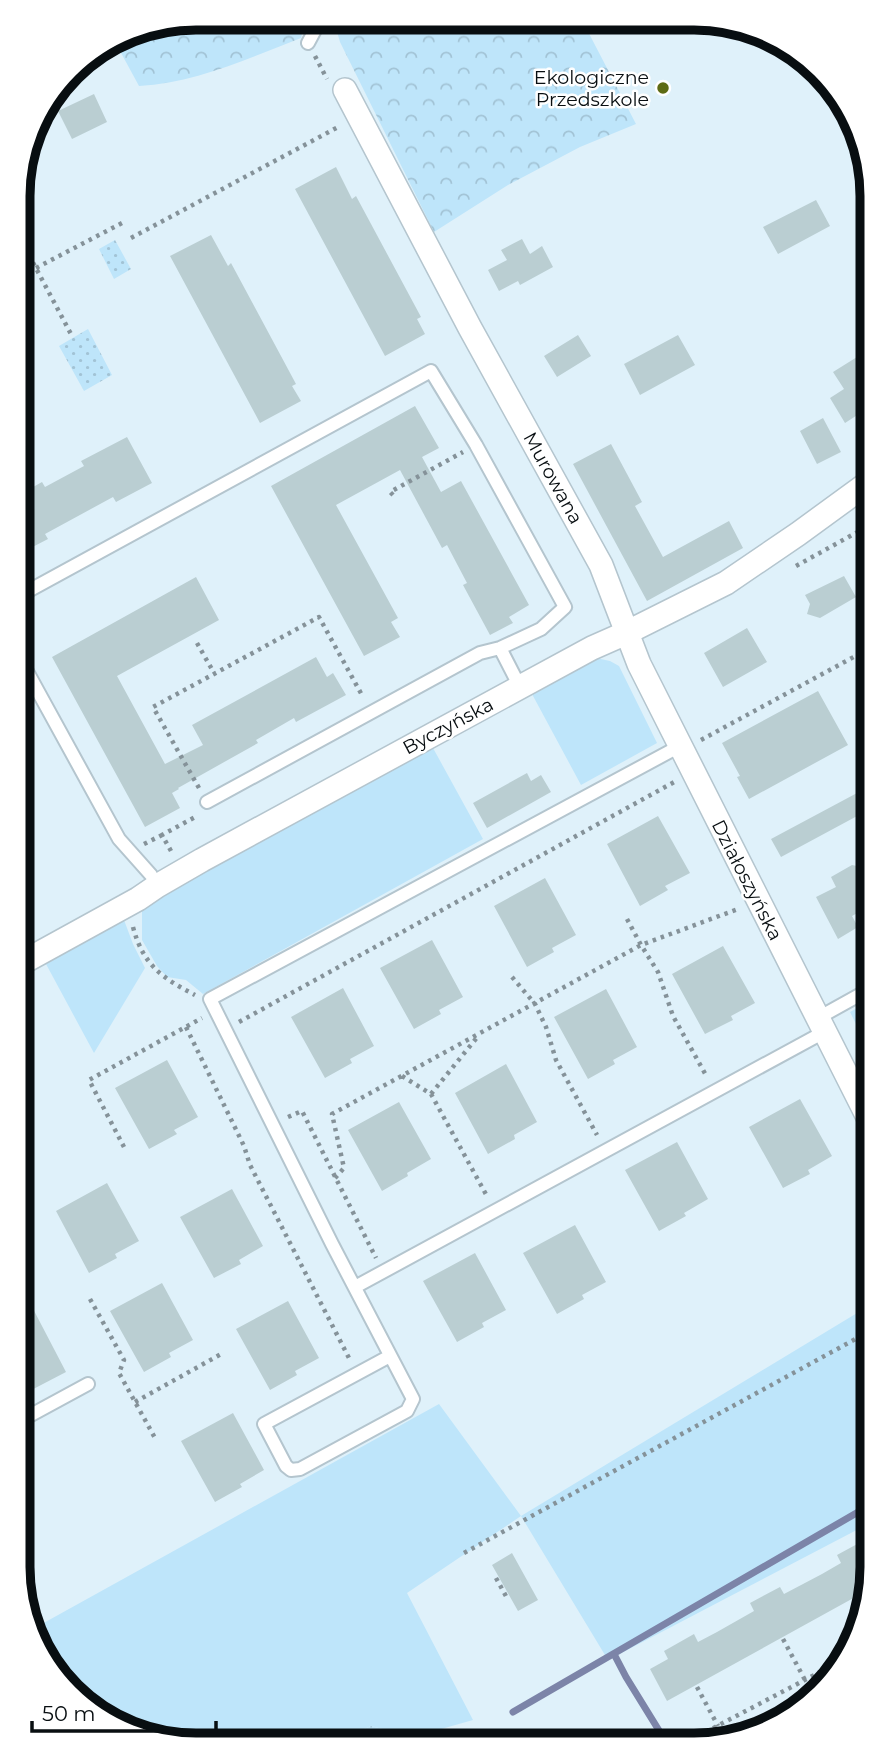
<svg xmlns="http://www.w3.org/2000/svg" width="890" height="1763" font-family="Montserrat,sans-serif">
	<defs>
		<pattern id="forest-crowns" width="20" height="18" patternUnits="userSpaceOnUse" patternTransform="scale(1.75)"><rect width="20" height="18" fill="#bee5fa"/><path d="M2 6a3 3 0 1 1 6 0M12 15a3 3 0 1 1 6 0" fill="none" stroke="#a2c3d5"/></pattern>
		<pattern id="park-dots" width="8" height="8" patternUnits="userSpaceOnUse" patternTransform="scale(1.75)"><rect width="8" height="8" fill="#bee5fa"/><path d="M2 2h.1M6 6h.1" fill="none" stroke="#a2c3d5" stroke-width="1.8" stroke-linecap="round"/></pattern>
	</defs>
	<rect width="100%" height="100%" fill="#dff1fa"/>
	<path fill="#bee5fa" d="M596 658 610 661 619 666 657 743 581 785 532 694Z
		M433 748 483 839 203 994 186 980 167 977 157 966 142 940V910L206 870Z
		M124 920 133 944 145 968 94 1053 46 964Z
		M872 1000V1036L864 1040 850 1012Z
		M872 1304V1522L608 1660 521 1516 407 1593 473 1720 413 1737 371 1726 348 1736 347 1742 172 1744 79 1701 31 1630 439 1404 521 1516Z"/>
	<path fill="url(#forest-crowns)" d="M196 18H306L301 38C249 58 195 83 139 86L120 51 94 64 88 56 128 31Z
		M333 18 582 20 636 124 580 147 508 185 434 232 340 42Z
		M371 1726 413 1737 416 1741 347 1742 348 1736Z"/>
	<path fill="url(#park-dots)" d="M115 240 131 269 114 279 99 249Z
		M88 329 112 375 84 391 59 346Z"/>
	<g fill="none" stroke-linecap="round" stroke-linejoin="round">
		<path stroke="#7c84a8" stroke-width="7" d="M614 1654 626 1677 663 1737
			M513 1712 872 1504"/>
	</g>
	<path fill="#baced2" d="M94 94 107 122 72 139 58 111Z
		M336 167 352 199 356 196 421 317 417 319 425 334 385 356 295 189Z
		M816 200 830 226 778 254 763 227Z
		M211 235 228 266 231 263 296 384 292 386 301 401 260 423 170 256Z
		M522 239 530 254 542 246 553 267 520 285 518 281 499 291 488 270 507 260 501 250Z
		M578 335 591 356 557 377 544 356Z
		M678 335 695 365 640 395 624 364Z
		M857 357 870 375 862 380 871 395 856 403 862 412 845 423 830 398 844 389 833 372Z
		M415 406 439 448 422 457 441 492 461 481 529 605 509 617 513 623 490 635 463 585 467 583 447 545 442 548 400 470 336 505 398 618 391 622 400 637 364 656 271 486Z
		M823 418 841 452 817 464 800 431Z
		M127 437 152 483 116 502 113 497 45 534 48 539 19 554V495L42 482 45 487 84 466 81 461Z
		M611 444 642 502 635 506 663 557 729 521 743 548 647 601 573 464Z
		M844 576 856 597 820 618 807 614 810 604 805 595Z
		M196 577 219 620 117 676 165 764 203 745 192 725 316 657 327 677 333 673 346 695 296 722 294 718 256 740 258 743 178 788 179 789 172 793 180 808 145 827 52 657Z
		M747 628 767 662 723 687 704 653Z
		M818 691 848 745 749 799 737 777 740 776 722 743Z
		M527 773 531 781 541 775 551 792 487 828 473 803Z
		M872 785V808L781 857 771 839Z
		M658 816 690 873 665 886 668 890 640 906 607 844Z
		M852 865 871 869 866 882 872 893V905L852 916 858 927 838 939 816 897 836 887 831 877Z
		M545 878 576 935 552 948 554 952 527 967 494 906Z
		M432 940 463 997 439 1010 441 1014 414 1029 380 968Z
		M723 946 755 1003 731 1016 733 1020 705 1034 672 974Z
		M343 988 374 1046 350 1059 352 1063 325 1078 291 1017Z
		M606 989 637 1047 613 1060 615 1064 588 1079 554 1017Z
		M167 1060 198 1117 174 1130 177 1134 149 1149 115 1088Z
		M506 1064 537 1122 514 1135 515 1139 488 1154 455 1093Z
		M800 1099 832 1156 808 1170 810 1174 783 1188 749 1127Z
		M399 1102 431 1159 407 1173 408 1176 382 1191 348 1130Z
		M677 1142 708 1199 684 1213 686 1216 659 1231 625 1170Z
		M107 1183 139 1241 115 1254 117 1258 89 1273 56 1211Z
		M232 1189 263 1246 239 1260 241 1264 214 1278 180 1217Z
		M575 1225 606 1282 582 1295 584 1299 557 1314 523 1253Z
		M475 1253 506 1310 482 1323 484 1327 457 1342 423 1281Z
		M18 1280 66 1372 18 1397Z
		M162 1283 193 1340 169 1353 171 1357 144 1372 110 1311Z
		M288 1301 319 1358 295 1371 297 1375 270 1390 236 1329Z
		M233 1413 264 1470 240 1484 242 1487 215 1502 181 1441Z
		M872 1536V1579L868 1590 667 1701 650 1669 668 1659 664 1651 694 1634 698 1642 717 1632 754 1611 750 1603 780 1587 784 1594 822 1574 841 1563 837 1555Z
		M512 1553 538 1600 518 1611 492 1565Z"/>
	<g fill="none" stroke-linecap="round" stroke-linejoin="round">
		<defs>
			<path id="lane" d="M308 43 316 28 317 18
				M19 596 431 371 476 445 565 607 541 629 500 648 480 653 207 802
				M500 648 520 687
				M18 655 119 839 151 875 157 886
				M818 1018 872 988
				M355 1287 826 1031
				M390 1356 264 1424 286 1466 291 1470 300 1469 407 1411 413 1399 332 1244 210 999 680 746
				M18 1422 88 1384
				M18 1544V1545"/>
			<path id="street" d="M345 90 470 328 601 565 639 664 872 1125
				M18 965 138 899 157 886 202 860 592 648 626 633 726 583 798 534 872 480"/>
		</defs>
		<use href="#lane" stroke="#b4c5ce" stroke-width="16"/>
		<use href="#street" stroke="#b4c5ce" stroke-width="26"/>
		<path stroke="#859299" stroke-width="4.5" stroke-dasharray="3.5 5" stroke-linecap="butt" d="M315 56 327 79
			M131 238 340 126
			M29 255 72 336
			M36 268 122 223
			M393 495 390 492 463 452
			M796 566 872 524
			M197 643 214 673
			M701 740 872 647
			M199 788 153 707 319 617 363 697
			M144 844 162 835
			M171 851 162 835 197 816
			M627 919 641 945 658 972 673 1016 707 1077
			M133 927C143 965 162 978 195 995
			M512 977 535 1004 546 1027 556 1060 597 1135
			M239 1022 676 781
			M186 1027 244 1146 250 1165 350 1360
			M402 1076 431 1094 488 1198
			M431 1094 479 1035
			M288 1117 302 1111 376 1258
			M124 1147 89 1080 202 1018
			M335 1178 344 1168 332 1114 641 945 738 909
			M90 1299 124 1360 119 1373 155 1438
			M135 1402 223 1353
			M464 1553 872 1330
			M496 1578 507 1598 509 1597
			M783 1639 805 1680
			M697 1687 718 1726
			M701 1737 700 1735 841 1661"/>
		<use href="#lane" stroke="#fff" stroke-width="12"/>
		<use href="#street" stroke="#fff" stroke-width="23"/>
	</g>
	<circle fill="#5d6b14" stroke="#fff" stroke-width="2.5" cx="663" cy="88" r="7"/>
	<g text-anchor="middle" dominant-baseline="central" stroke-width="5" stroke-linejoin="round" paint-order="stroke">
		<g font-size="19" fill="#080e11" stroke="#fff" text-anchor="end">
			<text x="649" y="77">Ekologiczne<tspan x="649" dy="22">Przedszkole</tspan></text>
		</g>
		<g font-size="19" fill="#080e11" stroke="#fff">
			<text transform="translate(553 478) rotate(61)">Murowana</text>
			<text transform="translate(448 726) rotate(-28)">Byczyńska</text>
			<text transform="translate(747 880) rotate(63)">Działoszyńska</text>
		</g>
	</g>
	<path d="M0 0H890V1763H0ZM196 30H694A166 166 0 0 1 860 196V1567A166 166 0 0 1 694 1733H196A166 166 0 0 1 30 1567V196A166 166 0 0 1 196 30Z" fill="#fff" fill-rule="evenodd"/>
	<path fill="none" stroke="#080e11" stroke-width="9" d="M196 30H694A166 166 0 0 1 860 196V1567A166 166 0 0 1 694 1733H196A166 166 0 0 1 30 1567V196A166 166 0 0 1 196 30Z"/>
	<path d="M32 1721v10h184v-10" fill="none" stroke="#080e11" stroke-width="3.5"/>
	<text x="42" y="1721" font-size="21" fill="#080e11" stroke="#ffffff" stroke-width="5" paint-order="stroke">50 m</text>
</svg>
